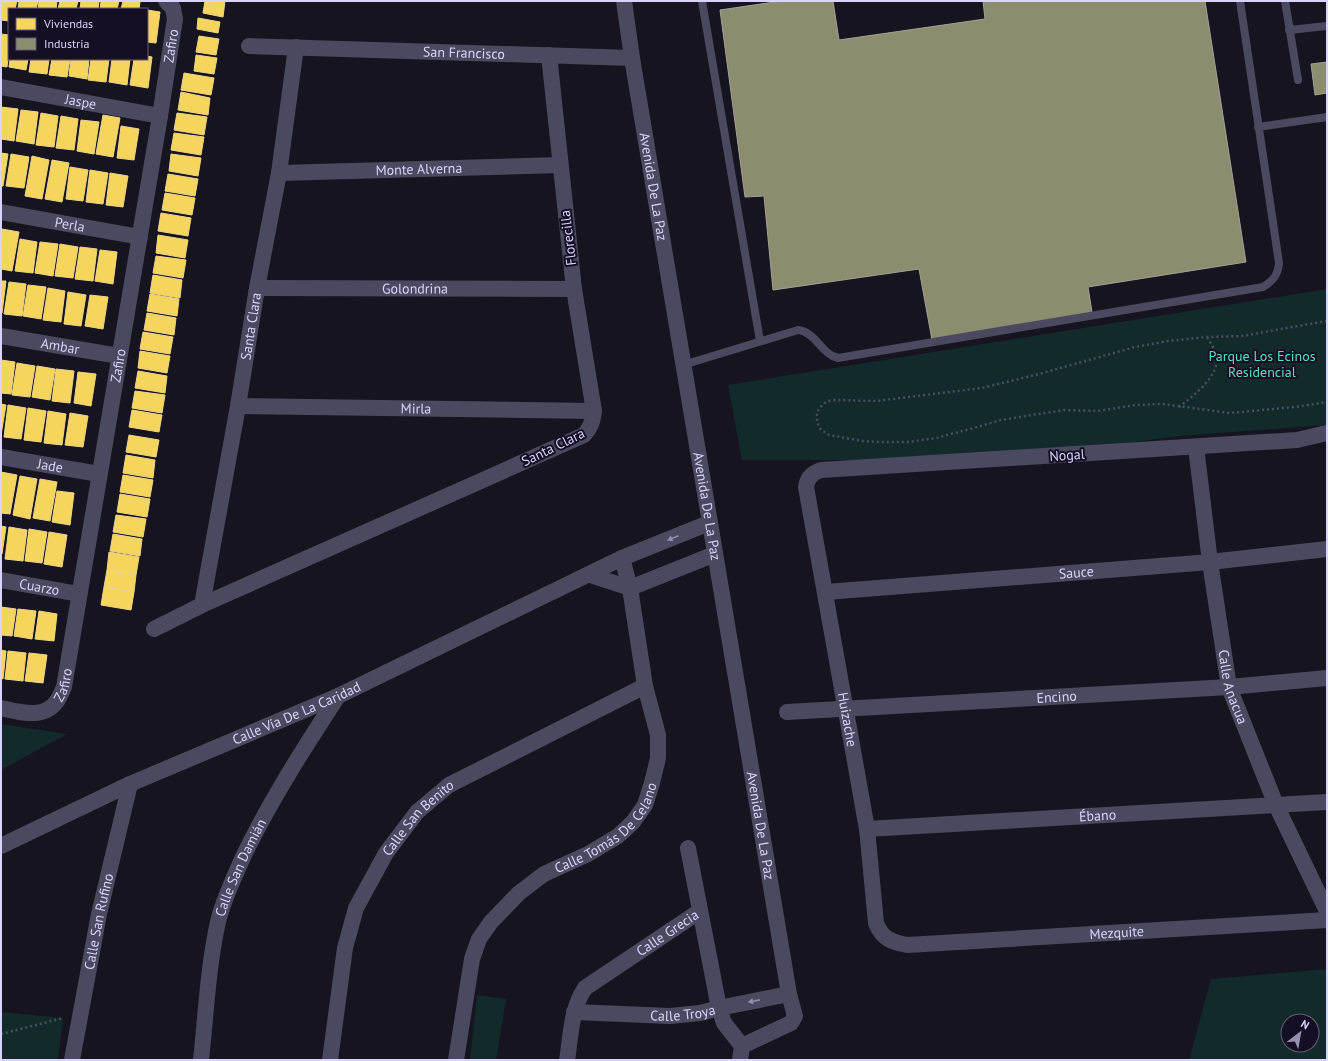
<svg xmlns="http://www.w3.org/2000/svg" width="1328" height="1061" font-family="'PT Sans',sans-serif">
	<rect width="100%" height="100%" fill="#16141e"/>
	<path fill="#132a2b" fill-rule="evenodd" d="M1327 289V425L1180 436 1088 448 919 460H742L728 385Z
		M1 724 67 734 1 770Z
		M1327 969V1060H1189L1211 979ZM1288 1021H1312V1045H1288Z
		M477 995 506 999 496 1060H470Z
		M1 1012 63 1018 58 1060H1Z"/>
	<path fill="#f6d55c" stroke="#eed48c" d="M1 1H17L15 9H9V21L1 20Z
		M19 1H38L36 9H18Z
		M39 1H57L56 9H38Z
		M60 1H78L76 9H58Z
		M81 1H99L98 9H80Z
		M101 1H119L117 9H100Z
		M123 1 140 2 139 9H121Z
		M205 1H225L223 17 203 13Z
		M147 10 160 12 156 43 147 42Z
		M198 18 220 22 218 33 197 29Z
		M1 34 9 35V51L7 67 1 66Z
		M199 36 219 39 216 55 196 52Z
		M196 55 217 58 214 74 194 71Z
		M147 56 152 57 148 88 130 85 134 59H147Z
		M10 59H28L26 70 9 67Z
		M31 59H49L47 74 29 72Z
		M52 59H70L67 77 49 75Z
		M71 59H89L87 79 69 76Z
		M91 59H109L106 82 88 80Z
		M112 59H130L127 85 109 82Z
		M184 73 214 78 211 95 181 90Z
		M181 92 210 98 208 115 178 110Z
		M1 107 18 109 14 141 1 139Z
		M21 110 38 112 34 144 16 141Z
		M41 113 58 116 54 147 36 145Z
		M177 113 207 117 204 135 174 130Z
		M103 115 120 118 113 157 96 154Z
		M61 116 78 119 74 150 56 148Z
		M81 120 99 122 94 154 77 151Z
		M121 126 139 129 134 160 117 158Z
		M174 133 204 137 201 155 171 150Z
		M1 153 8 154 3 186H1Z
		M11 154 29 157 24 188 6 186Z
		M171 154 201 158 198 176 169 171Z
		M32 156 49 160 42 199 25 196Z
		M52 160 69 163 62 202 45 199Z
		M70 167 88 170 83 201 66 199Z
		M90 170 108 173 103 204 86 202Z
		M110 173 128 176 123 207 106 205Z
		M168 174 198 179 195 196 165 191Z
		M165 193 195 198 192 215 162 210Z
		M161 213 191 218 188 236 158 231Z
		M2 229 19 232 12 271 1 269Z
		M158 235 188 240 185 258 156 253Z
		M20 239 37 242 33 273 15 271Z
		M40 242 58 244 53 276 35 273Z
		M60 244 78 247 73 278 55 276Z
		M80 247 97 249 93 281 75 279Z
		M100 250 117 252 113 284 95 281Z
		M156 256 186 260 183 278 153 273Z
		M153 275 182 280 180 298 150 293Z
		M1 281H6L2 313H1Z
		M9 282 26 284 22 316 4 314Z
		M28 285 46 287 41 319 23 316Z
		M48 288 65 291 61 322 43 320Z
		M68 292 86 295 81 326 64 324Z
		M150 294 179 299 177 316 147 311Z
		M90 295 108 297 103 329 85 326Z
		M147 313 176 318 174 335 144 330Z
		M143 332 173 337 170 354 140 349Z
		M140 351 170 356 167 373 138 368Z
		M1 360 15 362 11 394 1 393Z
		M17 363 35 366 30 397 12 395Z
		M37 366 55 369 50 400 32 397Z
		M56 369 74 371 70 403 52 401Z
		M138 371 167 376 165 393 135 388Z
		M78 372 96 374 91 406 74 403Z
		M135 391 165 395 162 413 132 408Z
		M1 404 6 405 1 435Z
		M8 405 26 408 21 439 4 437Z
		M28 408 46 411 41 442 24 440Z
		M132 410 162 415 159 432 129 427Z
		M48 411 66 414 62 445 44 443Z
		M70 413 88 416 83 447 65 445Z
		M129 435 159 440 156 457 126 452Z
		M126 455 155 460 153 478 123 473Z
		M1 472 17 475 10 514 1 513Z
		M123 475 153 480 150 497 120 492Z
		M20 476 37 479 30 519 13 515Z
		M40 479 57 482 50 521 33 518Z
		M57 491 74 493 70 525 52 522Z
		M120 494 150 499 147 517 117 512Z
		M116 515 146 519 143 537 113 532Z
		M1 526 6 527 2 554H1Z
		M9 527 27 530 23 561 5 559Z
		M29 529 47 532 42 563 25 561Z
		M49 532 67 535 62 567 44 564Z
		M113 534 142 539 140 556 110 551Z
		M109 552 139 557 136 575 107 570Z
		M107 570 136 575 134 592 104 587Z
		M104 587 134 592 131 610 101 605Z
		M1 607 16 609 12 636 1 635Z
		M18 609 36 611 32 639 14 636Z
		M39 611 57 614 54 641 35 639Z
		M1 650 6 651 3 679 1 678Z
		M8 651 26 653 23 681 5 679Z
		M29 653 47 655 43 683 25 681Z"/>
	<path fill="#8c8c6e" stroke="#a3a199" d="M781 1H833L839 40 985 19 983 1H1205L1246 262 1088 287 1092 312 932 340 919 269 773 290 764 196 745 197 720 10Z
		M1327 62V93L1315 95 1311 64Z"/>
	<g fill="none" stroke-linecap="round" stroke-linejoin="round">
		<path stroke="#46505e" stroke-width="2.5" stroke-dasharray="2 3" stroke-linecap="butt" d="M1327 321 1281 329 1243 336 1207 337 1168 341 1135 347 1039 374 982 388 876 401 833 400 828 401 823 404 817 412V422L821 430 829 435 862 441 879 442H909L936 438 974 428 1001 420 1064 410 1098 411 1135 405 1163 404 1230 413 1295 407 1327 402
			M1179 407C1193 396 1222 375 1216 353 1214 348 1210 342 1207 337
			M1 1034 63 1018"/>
		<path stroke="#4b495f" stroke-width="8" d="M702 1 760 341
			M1285 1 1298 80
			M1289 30 1327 26
			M1258 127 1327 117
			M683 365 798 330C816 332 821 354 838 358L1263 287C1273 281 1278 275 1279 263L1240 1"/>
		<g stroke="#4b495f" stroke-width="16">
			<path id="s1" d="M624 1 632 58 789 994 795 1016 791 1023 742 1046"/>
			<path id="s2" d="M249 46 632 58"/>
			<path id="s3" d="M1 87 160 116"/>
			<path id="s4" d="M279 173 560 165"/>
			<path id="s5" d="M1 212 140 237"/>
			<path id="s6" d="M257 288 574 289"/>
			<path id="s7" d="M1 336 119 356"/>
			<path id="s8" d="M238 406 594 411"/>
			<path id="s9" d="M1327 433 1297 440 821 470C812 473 807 478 806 487L867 829 876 923C882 939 892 942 907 945L1327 920"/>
			<path id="s10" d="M1196 447 1210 562 1229 687 1276 805 1327 911"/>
			<path id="s11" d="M1 457 99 474"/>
			<path d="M590 575 630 588 715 554"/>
			<path id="s12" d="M1 580 79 594"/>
			<path id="s13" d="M826 592 1210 562 1327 549"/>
			<path id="s14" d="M202 605 238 406 257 288 279 173 296 47"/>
			<path d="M154 629 202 605 584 435C591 427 593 421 594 411L574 289 549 55"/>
			<path id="s15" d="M1 708C19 712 44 720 57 701 60 697 62 691 64 687L160 116 175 19 173 8 166 1"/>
			<path id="s16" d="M787 712 1229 687 1327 678"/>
			<path id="s17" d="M867 829 1327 802"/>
			<path id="s18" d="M1 846 130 784 338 696 622 558 709 523"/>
			<path d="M688 848 719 1008 724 1023 742 1046 740 1060"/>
			<path id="s19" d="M574 1012 670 1016 700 1013 719 1008 789 994"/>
			<path id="s20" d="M72 1060 99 914 130 784"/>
			<path id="s21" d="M201 1060C206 1015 208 966 218 922 223 900 234 878 243 857 270 801 304 748 338 696"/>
			<path id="s22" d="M330 1060 345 948 356 908 386 853 417 812 449 785 645 686"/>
			<path id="s23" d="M456 1060 472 959 479 939 491 922 519 893 544 874 588 854 618 836 633 822 645 805 652 783 658 758V735L645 686 630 588 622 558"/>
			<path id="s24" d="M567 1060C571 1035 571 1009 585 988L700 911"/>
		</g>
	</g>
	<defs><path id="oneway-solid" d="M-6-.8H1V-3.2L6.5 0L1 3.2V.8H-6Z"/></defs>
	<g fill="#928eae">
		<use href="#oneway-solid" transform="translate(673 538) rotate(158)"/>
		<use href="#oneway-solid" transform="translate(754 1001) rotate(169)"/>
	</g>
	<g text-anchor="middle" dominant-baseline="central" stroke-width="4" stroke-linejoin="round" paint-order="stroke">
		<g font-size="14" fill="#dad3fd" stroke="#140f23">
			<text stroke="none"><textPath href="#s15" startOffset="726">Zafiro</textPath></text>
			<text stroke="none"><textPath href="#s2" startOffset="215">San Francisco</textPath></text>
			<text stroke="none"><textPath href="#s3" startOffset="81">Jaspe</textPath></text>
			<text stroke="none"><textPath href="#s4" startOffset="140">Monte Alverna</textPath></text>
			<text stroke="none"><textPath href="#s1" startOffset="188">Avenida De La Paz</textPath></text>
			<text stroke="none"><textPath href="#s5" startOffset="70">Perla</textPath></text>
			<text transform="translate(568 238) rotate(-97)">Florecilla</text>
			<text stroke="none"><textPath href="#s6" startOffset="158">Golondrina</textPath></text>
			<text stroke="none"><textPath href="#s14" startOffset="283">Santa Clara</textPath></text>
			<text stroke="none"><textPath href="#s7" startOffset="60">Ambar</textPath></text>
			<text stroke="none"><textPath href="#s15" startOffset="402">Zafiro</textPath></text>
			<text stroke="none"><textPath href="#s8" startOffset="178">Mirla</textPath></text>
			<text transform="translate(553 447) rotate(-26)">Santa Clara</text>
			<text transform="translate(1067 455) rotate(-4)">Nogal</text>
			<text stroke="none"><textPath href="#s11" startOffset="50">Jade</textPath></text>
			<text stroke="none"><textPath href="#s1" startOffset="512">Avenida De La Paz</textPath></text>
			<text stroke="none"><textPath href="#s13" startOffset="251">Sauce</textPath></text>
			<text stroke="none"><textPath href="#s12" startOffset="39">Cuarzo</textPath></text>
			<text stroke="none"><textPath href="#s15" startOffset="78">Zafiro</textPath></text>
			<text stroke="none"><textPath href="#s10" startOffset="243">Calle Anacua</textPath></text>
			<text stroke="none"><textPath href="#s16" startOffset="270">Encino</textPath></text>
			<text stroke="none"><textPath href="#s18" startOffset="324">Calle Vía De La Caridad</textPath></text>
			<text stroke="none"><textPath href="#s9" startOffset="768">Huizache</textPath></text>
			<text stroke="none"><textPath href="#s17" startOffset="231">Ébano</textPath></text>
			<text stroke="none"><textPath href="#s22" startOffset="265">Calle San Benito</textPath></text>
			<text stroke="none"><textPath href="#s23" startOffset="296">Calle Tomás De Celano</textPath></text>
			<text stroke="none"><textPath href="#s1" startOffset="836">Avenida De La Paz</textPath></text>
			<text stroke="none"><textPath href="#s21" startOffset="198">Calle San Damián</textPath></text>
			<text stroke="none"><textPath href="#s20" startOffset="141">Calle San Rufino</textPath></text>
			<text stroke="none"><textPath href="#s9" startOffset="1224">Mezquite</textPath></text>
			<text stroke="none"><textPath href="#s24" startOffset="174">Calle Grecia</textPath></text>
			<text stroke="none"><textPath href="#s19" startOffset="109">Calle Troya</textPath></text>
		</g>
		<g font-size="14" fill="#62dac1" stroke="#140f23">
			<text x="1262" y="356">Parque Los Ecinos<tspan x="1262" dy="16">Residencial</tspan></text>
		</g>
	</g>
	<rect width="1328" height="1061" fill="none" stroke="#dad3fd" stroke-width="4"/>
	<rect x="8" y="8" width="140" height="52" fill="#140f23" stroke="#635d7a"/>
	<rect x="16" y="18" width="20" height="12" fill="#f6d55c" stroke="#635d7a"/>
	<text x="44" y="28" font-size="12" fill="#dad3fd">Viviendas</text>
	<rect x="16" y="38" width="20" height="12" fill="#8c8c6e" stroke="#635d7a"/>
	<text x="44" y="48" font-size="12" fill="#dad3fd">Industria</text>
	<g transform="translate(1300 1033) rotate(31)"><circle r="19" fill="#140f23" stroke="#635d7a"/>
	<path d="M0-3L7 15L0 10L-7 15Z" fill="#9590af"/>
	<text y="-6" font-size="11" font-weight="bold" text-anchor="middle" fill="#dad3fd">N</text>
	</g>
</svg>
